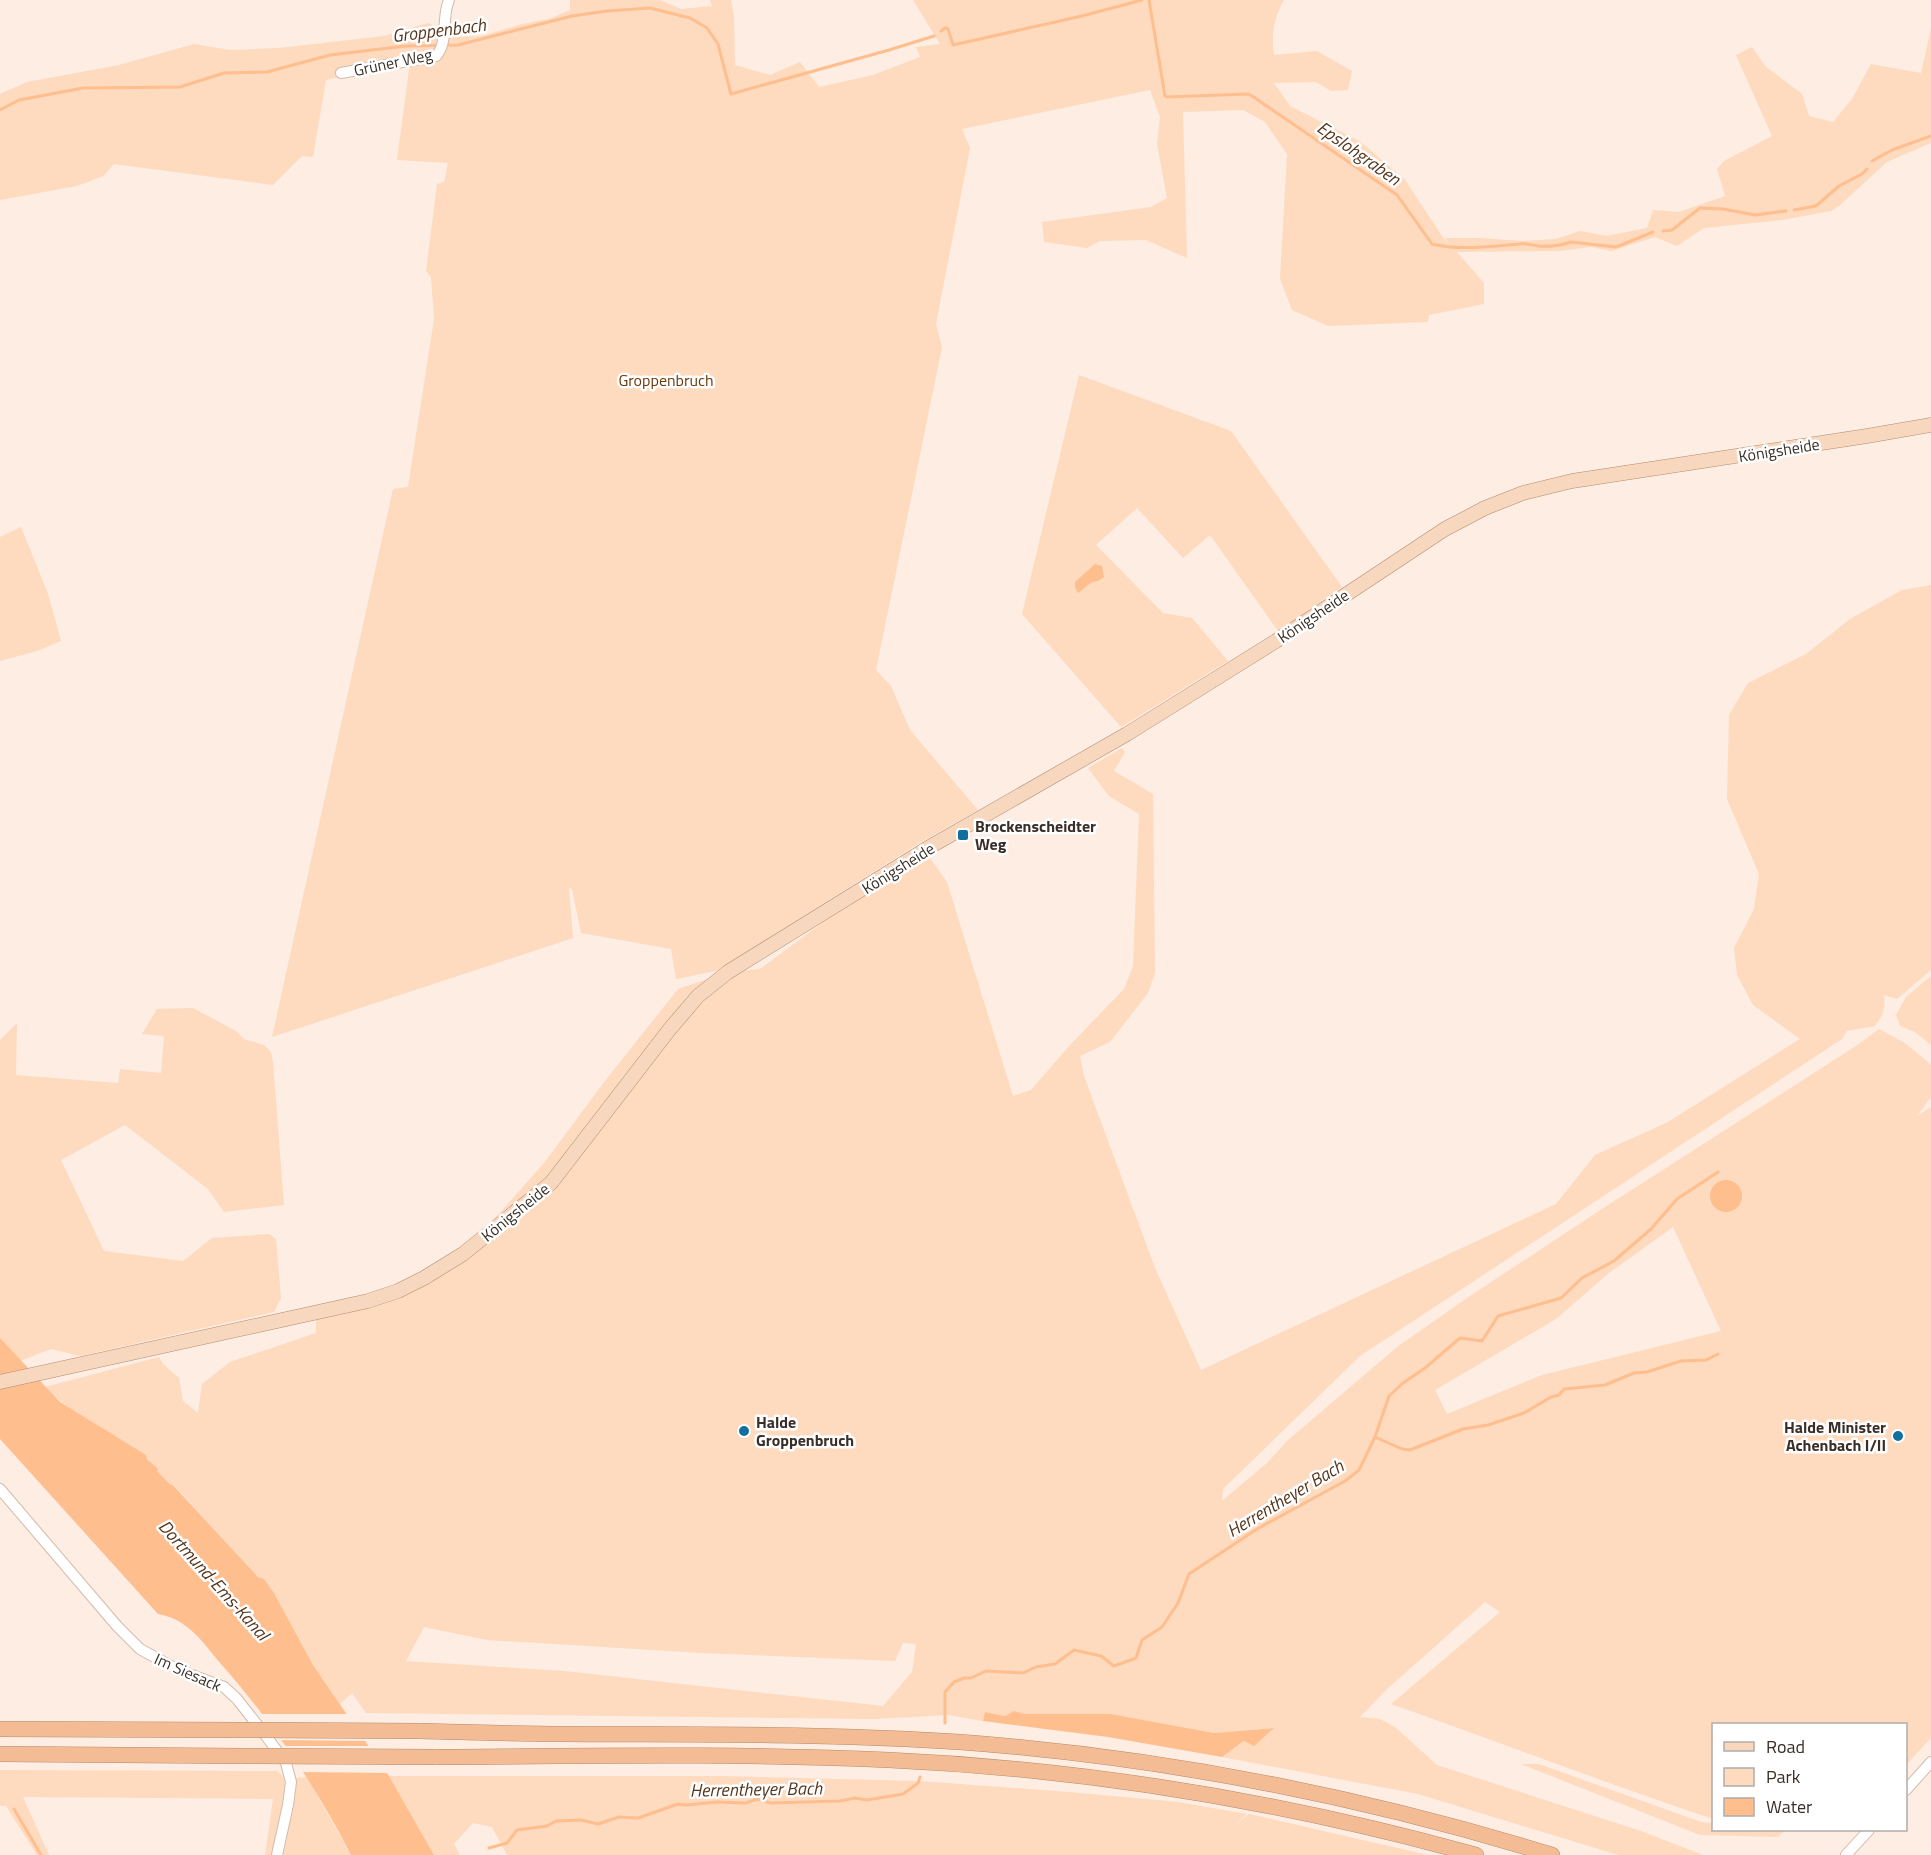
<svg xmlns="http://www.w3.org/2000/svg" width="1931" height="1855" font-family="'Titillium Web',sans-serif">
	<rect width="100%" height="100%" fill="#fdede2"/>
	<path fill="#fedabf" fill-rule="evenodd" d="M570 0H660L681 9 712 6 710 0H731L734 17 735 65 770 75 800 62 819 87 873 75 920 57 916 47 940 44 913 0H1284C1274 17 1271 35 1274 55L1317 51 1352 71 1348 90 1331 91 1316 82 1274 83 1290 106 1361 142 1405 180 1444 239 1449 245 1445 238H1480L1522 241 1556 239 1580 231 1606 236 1647 228 1653 210 1679 212 1725 196 1717 169 1724 161 1772 136 1736 55 1752 47 1765 66 1802 94 1809 116 1833 122 1852 99 1871 64 1921 73 1931 28V143L1887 162 1839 206 1831 211 1782 220 1704 228 1677 246 1655 237 1611 251 1591 247 1559 251 1457 252 1484 283V304L1429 315 1428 322 1328 326 1292 310 1280 279 1287 154 1265 122 1243 110 1183 112 1187 258 1146 240 1100 241 1087 248 1044 242 1042 222 1151 207 1167 198 1157 144 1160 117 1150 90 962 129 970 148 936 324 942 347 876 670 891 686 910 730 978 810 921 842 716 971 676 979 671 949 581 933 572 889 569 888 573 938 272 1037 393 489 408 487 434 319 431 277 426 271 437 184 444 182 448 163 397 160 410 62 326 80 313 157 302 156 273 185 114 164 103 176 77 186 0 200V94L27 82 119 65 194 44 230 50 279 48 384 36 428 23 457 37 482 36 522 24 549 19 570 10Z
		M1079 375 1231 431 1342 587 1278 631 1210 535 1183 558 1137 508 1096 545 1163 613 1192 618 1228 661 1121 727 1022 614Z
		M21 527 48 594 61 641 37 651 0 661V537Z
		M1931 585V970L1897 999 1884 995C1886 1008 1883 1015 1875 1026L1847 1031 1842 1039 1360 1356 1223 1489 1222 1501 1268 1462 1287 1441 1397 1347 1470 1296 1602 1209 1856 1046 1879 1029 1905 1043 1931 1065V1097L1917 1116 1931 1107V1738L1906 1765V1724H1714L1713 1819C1605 1783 1499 1742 1391 1704L1500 1612 1485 1602 1386 1690 1360 1717 1380 1719 1395 1727 1437 1765 1641 1831 1703 1855H1618L1418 1794 1222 1757 1245 1741 1273 1728 1214 1733 1111 1714H1025L1014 1711 1006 1716 985 1712 983 1721 948 1715 875 1719 366 1713 352 1693 340 1704 313 1665 274 1593 264 1579 258 1577 173 1484 171 1485 156 1470 157 1469 147 1458 146 1455C111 1434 74 1416 45 1387L159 1357 163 1364 179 1378 183 1401 198 1413 202 1384 230 1362 316 1333V1317L371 1308 431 1283 461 1257 544 1163 608 1077 678 989 728 972 760 969 826 920 928 855 947 882 1013 1096 1031 1090 1071 1044 1124 989 1133 966 1139 814 1109 796 1088 768 1122 748 1125 752 1114 771 1153 794 1155 973 1148 993 1110 1042 1080 1056 1084 1076 1155 1268 1201 1370 1556 1204 1595 1155 1668 1122 1800 1039 1753 1005 1737 975 1734 948 1754 909 1759 874 1727 799 1729 715 1748 683 1806 654 1850 619 1902 590ZM1673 1227 1721 1331 1542 1375 1447 1414 1435 1390 1556 1319 1609 1273ZM424 1627 487 1640 702 1653 895 1661 903 1643 916 1644 912 1672 883 1706 564 1671 406 1661Z
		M1931 976V1045L1915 1032 1900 1026 1896 1015 1906 997Z
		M193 1008 236 1031 244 1039 264 1045 271 1052 273 1062 284 1205 224 1212 208 1189 125 1125 61 1160 104 1251 183 1261 212 1238 269 1234 276 1239 281 1298 274 1312 80 1356 51 1349 20 1361 0 1338V1040L17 1023 16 1075 118 1083 120 1069 161 1073 164 1036 142 1034 157 1009Z
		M1521 1764H1539L1701 1822 1713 1823 1714 1830H1786L1778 1837 1700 1835Z
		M0 1770 277 1771 286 1779 307 1777 351 1855H265L273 1799 23 1797 49 1855H37L6 1806H0Z
		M389 1776H721L919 1781 1069 1792 1178 1802 1247 1814 1234 1826 1249 1814 1428 1855H507L492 1827 473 1823 454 1844 460 1855H434Z"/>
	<path fill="#febe8e" d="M1095 564 1102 566 1104 577 1098 581 1092 582 1078 593 1075 587V582Z
		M1710 1196a16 16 0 1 1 32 0a16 16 0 1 1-32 0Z
		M0 1338 60 1402 146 1455 147 1459 158 1469 157 1471 171 1485 172 1484 258 1577 264 1579 274 1593 313 1665 389 1776 434 1855H351C316 1786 272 1722 221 1664 209 1650 198 1634 183 1624 175 1618 167 1616 158 1614L0 1439Z
		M1014 1711 1025 1714H1111L1214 1733 1274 1728 1254 1746 1244 1741 1222 1757 1108 1737 983 1721 985 1712 1005 1716Z"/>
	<path fill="#fdede2" d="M259 1714H351L369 1741 278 1740Z
		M282 1746H372L390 1773 300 1772Z"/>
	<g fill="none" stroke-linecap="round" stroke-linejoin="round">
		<path stroke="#febe8e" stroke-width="3" d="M1149 0 1165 96 1167 97 1248 94 1252 96 1397 195 1432 244C1460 251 1491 246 1520 244 1526 243 1532 245 1538 246 1548 247 1562 245 1571 242L1616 247 1653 232
			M941 31 945 28 948 29 953 45 1082 16 1142 0
			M0 110 19 100 83 88 180 87 224 73 267 72 330 55 406 46 458 45 572 16 607 11 650 8 690 18 707 28 718 44 731 94 889 50 934 36
			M1872 161 1892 150 1931 136
			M1794 210 1816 206 1839 186 1862 174 1867 169
			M1663 231 1672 230 1700 208 1723 209 1755 215 1786 211
			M1375 1437 1402 1449 1410 1450 1463 1429 1488 1425 1524 1413 1551 1397 1559 1395 1564 1389 1605 1385 1634 1373 1647 1372 1681 1361 1706 1360 1718 1354
			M945 1723V1692L954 1682 964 1678H971L986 1671 1023 1673 1036 1667 1055 1664 1074 1650 1101 1656 1114 1666 1136 1658 1142 1640 1162 1627 1178 1603 1189 1574 1257 1529 1345 1481 1359 1470 1375 1437 1389 1396 1403 1383 1425 1368 1460 1338 1482 1341 1498 1316 1561 1298 1582 1278 1614 1261 1651 1229 1677 1199 1718 1172
			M14 1809 41 1855
			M489 1848 507 1843 517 1830 547 1826 556 1821 581 1820 598 1824 619 1817 638 1818 678 1804 686 1805 717 1802 746 1803 757 1799 771 1803 840 1801 855 1798 867 1800 903 1794 918 1783 920 1777"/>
		<defs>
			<path id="minor" d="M341 73 436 56C449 42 441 18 449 0
				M0 1489 117 1626 140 1649 178 1670 224 1687 237 1699 266 1736 286 1763 291 1782 288 1805 277 1855
				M1906 1790 1931 1762
				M1846 1855 1869 1830"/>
			<path id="major" d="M0 1382 368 1301 398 1291 424 1278 463 1254 551 1183 669 1030 698 996 728 972 933 845 1127 734 1276 641 1445 529 1485 508 1523 493 1572 481 1867 436 1931 425"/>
			<path id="highway" d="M0 1729 235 1730
				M420 1731C468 1732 516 1734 564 1734 696 1735 828 1733 960 1742 1160 1757 1361 1796 1552 1855
				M0 1754 243 1756
				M435 1757C586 1756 738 1753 889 1760 1087 1769 1285 1802 1476 1855"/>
		</defs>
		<use href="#minor" stroke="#d3bba9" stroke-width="12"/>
		<use href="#major" stroke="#b28b6e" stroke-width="15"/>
		<use href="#highway" stroke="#b28b6e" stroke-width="16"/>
		<use href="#minor" stroke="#fff" stroke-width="10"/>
		<use href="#major" stroke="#f8d7bf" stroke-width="14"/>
		<use href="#highway" stroke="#f3bc94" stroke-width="15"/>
		<defs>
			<path id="highway-bridge" d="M235 1730 420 1731
				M243 1756 435 1757"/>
		</defs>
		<use href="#highway-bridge" stroke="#b28b6e" stroke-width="16" stroke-linecap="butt"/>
		<use href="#highway-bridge" stroke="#f3bc94" stroke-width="15"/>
	</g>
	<g fill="#12709e" stroke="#fff" stroke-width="2">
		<rect x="957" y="829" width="12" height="12" rx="3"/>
		<circle cx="744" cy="1431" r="6"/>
		<circle cx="1898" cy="1436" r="6"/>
	</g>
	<g text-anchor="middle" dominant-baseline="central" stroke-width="5" stroke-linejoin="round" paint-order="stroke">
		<g font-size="16" fill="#392f28" stroke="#fff">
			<text transform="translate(393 62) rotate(-12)">Grüner Weg</text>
			<text transform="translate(1779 450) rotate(-9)">Königsheide</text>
			<text transform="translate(1313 616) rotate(-34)">Königsheide</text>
			<text transform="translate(898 868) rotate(-32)">Königsheide</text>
			<text transform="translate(515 1212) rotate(-39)">Königsheide</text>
			<text transform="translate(188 1672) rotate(24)">Im Siesack</text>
		</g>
		<g font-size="16" fill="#6c3a0a" stroke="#fff">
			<text x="666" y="380">Groppenbruch</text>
		</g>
		<g font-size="16" font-weight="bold" fill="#392f28" stroke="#fff" text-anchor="start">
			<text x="975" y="826">Brockenscheidter<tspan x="975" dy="18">Weg</tspan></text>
			<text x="756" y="1422">Halde<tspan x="756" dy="18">Groppenbruch</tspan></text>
			<text x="1886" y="1427" text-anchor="end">Halde Minister<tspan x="1886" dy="18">Achenbach I/II</tspan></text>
		</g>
		<g font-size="18" font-style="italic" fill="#56361c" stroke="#fff">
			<text transform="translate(439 30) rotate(-7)">Groppenbach</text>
			<text transform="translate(1359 153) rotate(35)">Epslohgraben</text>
			<text transform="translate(1285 1498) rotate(-31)">Herrentheyer Bach</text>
			<text transform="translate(214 1580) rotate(48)">Dortmund-Ems-Kanal</text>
			<text transform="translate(756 1789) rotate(-1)">Herrentheyer Bach</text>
		</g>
	</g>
	<rect x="1712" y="1723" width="195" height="108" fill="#ffffff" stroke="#b0aca9" stroke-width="1.5"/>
	<rect x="1724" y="1742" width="30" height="9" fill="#f8d7bf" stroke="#b0aca9" stroke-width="1.5"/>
	<text x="1766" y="1753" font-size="18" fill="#392f28">Road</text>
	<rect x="1724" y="1768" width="30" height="18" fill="#fedabf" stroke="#b0aca9" stroke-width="1.5"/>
	<text x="1766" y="1783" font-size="18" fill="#392f28">Park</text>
	<rect x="1724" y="1798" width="30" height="18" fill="#febe8e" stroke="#b0aca9" stroke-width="1.5"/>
	<text x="1766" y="1813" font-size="18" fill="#392f28">Water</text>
</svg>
